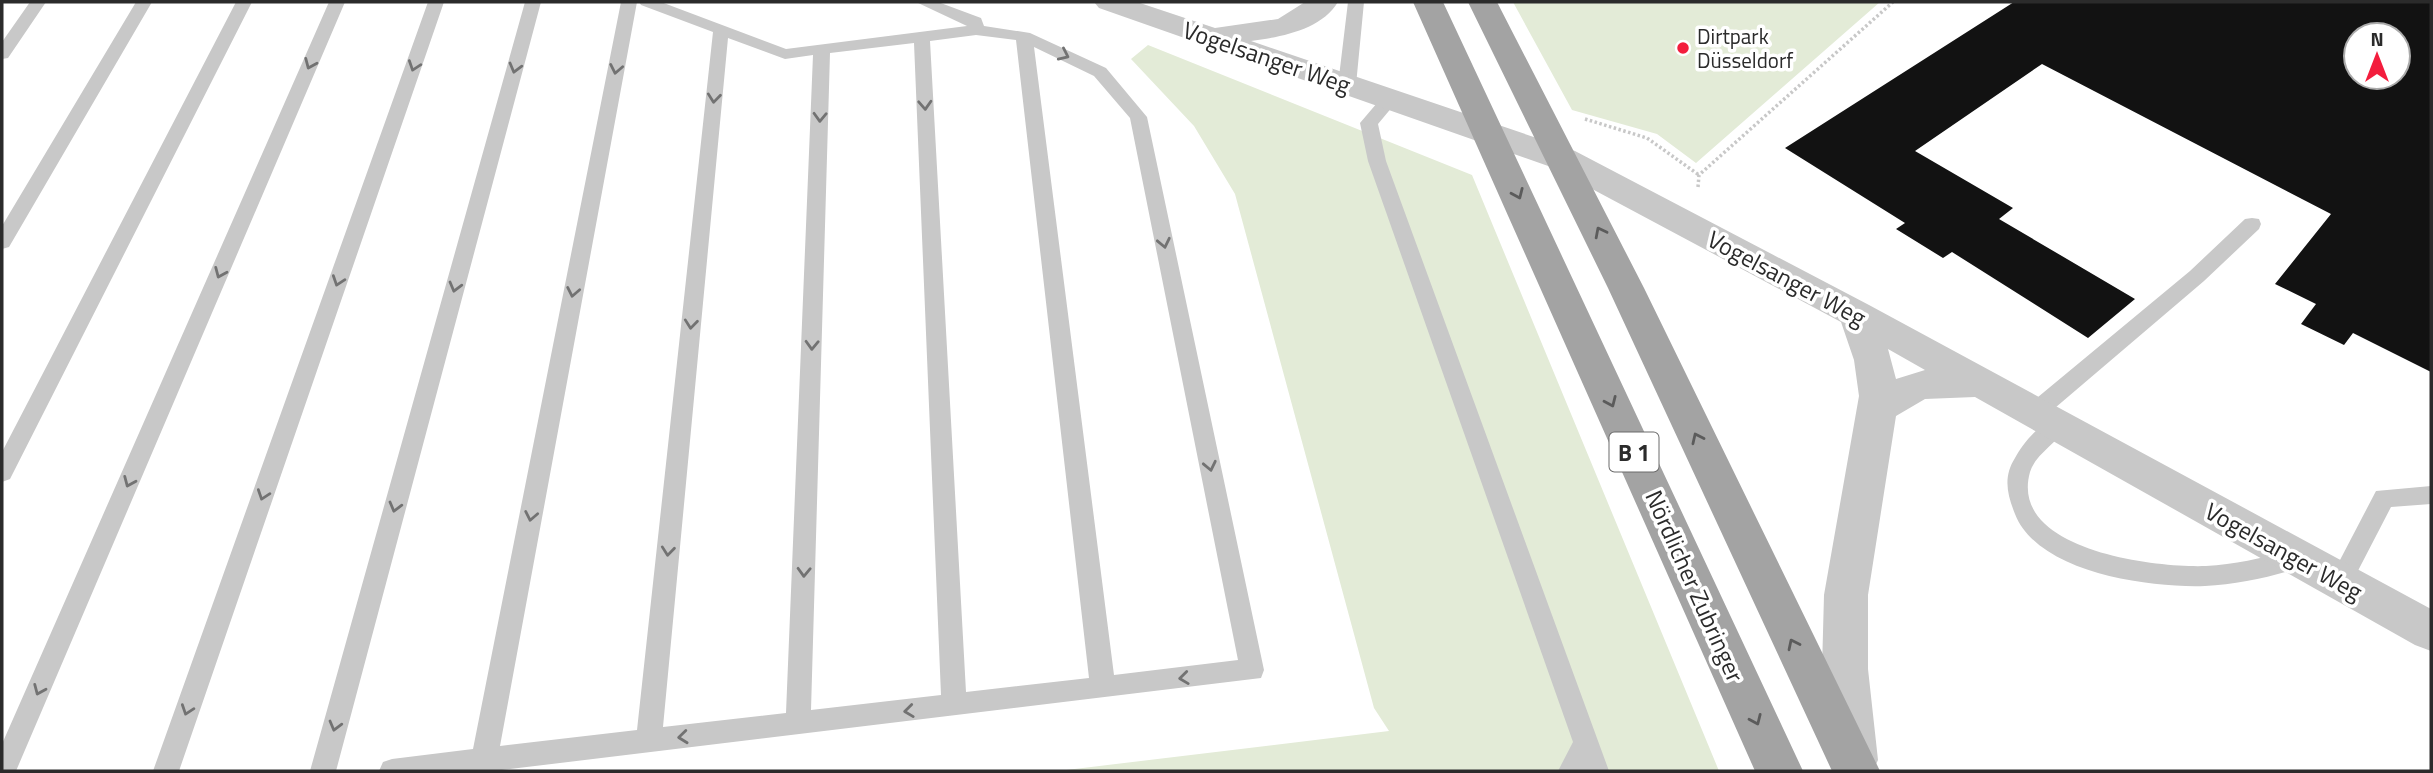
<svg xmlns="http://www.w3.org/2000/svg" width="2433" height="773" font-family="'Titillium Web',sans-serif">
	<rect width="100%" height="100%" fill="#fff"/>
	<path fill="#e3ebd7" d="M1513 2H1880L1696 163 1657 134 1572 110Z
		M1148 45 1472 175 1719 771H1058L1389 731 1374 708 1235 194 1194 126 1131 59Z"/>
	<path fill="#121212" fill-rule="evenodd" d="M2014 2H2431V372L2353 333 2344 345 2301 324 2316 304 2275 284 2331 214 2042 64 1915 151 2013 208 1999 219 2135 299 2088 338 1952 252 1943 258 1896 229 1905 223 1785 148ZM2356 35H2398V77H2356Z"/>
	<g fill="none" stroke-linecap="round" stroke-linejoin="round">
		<path stroke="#c8c8c8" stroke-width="3.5" stroke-dasharray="2.5 2.5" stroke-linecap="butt" d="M1585 119 1647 138 1699 175
			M1698 187 1699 175 1893 2"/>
		<path fill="#c8c8c8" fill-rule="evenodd" d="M30 2H46L8 58 2 59V42Z
			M136 2H152L9 247 2 249V226Z
			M236 2H252L10 479 2 482V452Z
			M329 2H345L16 771H2V744Z
			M428 2H444L179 771H153Z
			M525 2H541L336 771H310Z
			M621 2H637L500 746 637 730 713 32 641 5 639 2H661L786 49 967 26 916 2H938L981 18 984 26 1030 33 1106 68 1147 117 1264 670 1261 678 494 771H379L383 762 392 759 473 749ZM976 35 1016 40 1089 678 966 692 930 41ZM728 38 785 59 813 55 786 713 663 727ZM914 43 941 695 811 710 830 53ZM1034 47 1094 76 1130 118 1238 660 1114 675Z
			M1348 2H1364L1356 85 1347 90 1338 85Z
			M1389 95 1398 100 1378 124 1386 161 1609 771H1558L1573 742 1368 161 1360 123 1383 96Z
			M2252 218 2259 219 2261 224 2259 229 2204 281 2042 419H2026L2023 413 2026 407 2190 271 2245 219Z
			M2056 418 2064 420 2067 426C2058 443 2036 453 2030 472 2008 551 2157 568 2206 566 2237 564 2267 557 2296 549L2304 552 2308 559 2304 566C2273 577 2238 584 2205 586 2149 588 2038 573 2015 514 2007 494 2003 477 2015 458 2023 443 2040 423 2056 418Z
			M2431 486V504L2391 507 2348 590 2340 593 2332 590 2328 583 2376 491Z"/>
		<path fill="#c8c8c8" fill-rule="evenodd" d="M1094 2H1137L1215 28 1278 19 1305 2H1338C1321 30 1281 37 1251 41L1575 151 1869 305 2431 609V651L2415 645 1975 397 1925 399 1896 416 1868 595V669L1878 760 1873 771H1835L1830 760 1822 669 1824 595 1859 396 1854 360 1841 322 1551 167 1099 8ZM1888 349 1925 370 1896 379Z"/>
		<path fill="#a3a3a3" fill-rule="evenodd" d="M1413 2H1443L1803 771H1755Z
			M1468 2H1497L1644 288 1880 771H1832L1608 288Z"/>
	</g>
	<defs><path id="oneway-chevron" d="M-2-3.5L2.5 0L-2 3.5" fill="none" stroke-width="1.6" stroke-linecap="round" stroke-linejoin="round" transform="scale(1.75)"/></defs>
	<g stroke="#727272">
		<use href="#oneway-chevron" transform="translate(1064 55) rotate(25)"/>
		<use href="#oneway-chevron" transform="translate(310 64) rotate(113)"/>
		<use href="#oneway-chevron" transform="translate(414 66) rotate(109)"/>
		<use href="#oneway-chevron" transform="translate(515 68) rotate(105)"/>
		<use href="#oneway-chevron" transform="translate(616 69) rotate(101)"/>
		<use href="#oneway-chevron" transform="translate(714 98) rotate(96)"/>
		<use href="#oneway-chevron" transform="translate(925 105) rotate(87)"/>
		<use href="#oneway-chevron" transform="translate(820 117) rotate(92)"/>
		<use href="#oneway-chevron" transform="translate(1164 243) rotate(78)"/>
		<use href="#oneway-chevron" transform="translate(220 273) rotate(113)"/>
		<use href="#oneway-chevron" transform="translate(338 281) rotate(109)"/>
		<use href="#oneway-chevron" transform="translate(455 287) rotate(105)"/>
		<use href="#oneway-chevron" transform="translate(573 292) rotate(101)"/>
		<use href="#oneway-chevron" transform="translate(691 324) rotate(96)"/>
		<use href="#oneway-chevron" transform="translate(812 345) rotate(92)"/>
		<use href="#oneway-chevron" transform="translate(1210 466) rotate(78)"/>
		<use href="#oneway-chevron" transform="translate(129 482) rotate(113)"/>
		<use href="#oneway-chevron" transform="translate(263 495) rotate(109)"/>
		<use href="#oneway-chevron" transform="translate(395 507) rotate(105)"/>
		<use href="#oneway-chevron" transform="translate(531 516) rotate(101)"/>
		<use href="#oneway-chevron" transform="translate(668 551) rotate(96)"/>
		<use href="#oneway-chevron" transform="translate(804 572) rotate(92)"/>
		<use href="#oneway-chevron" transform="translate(1184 678) rotate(173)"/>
		<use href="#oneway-chevron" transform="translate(39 690) rotate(113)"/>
		<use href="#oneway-chevron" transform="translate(187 710) rotate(109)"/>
		<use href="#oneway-chevron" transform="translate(909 711) rotate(173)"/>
		<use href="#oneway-chevron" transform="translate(335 726) rotate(105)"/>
		<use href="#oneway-chevron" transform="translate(683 737) rotate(174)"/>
	</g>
	<g stroke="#5b5b5b">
		<use href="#oneway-chevron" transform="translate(1518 194) rotate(66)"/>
		<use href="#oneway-chevron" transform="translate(1600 232) rotate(-117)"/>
		<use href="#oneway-chevron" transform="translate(1611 402) rotate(66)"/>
		<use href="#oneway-chevron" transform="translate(1697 438) rotate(-115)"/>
		<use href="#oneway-chevron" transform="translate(1793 644) rotate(-116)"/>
		<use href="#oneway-chevron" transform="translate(1756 720) rotate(66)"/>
	</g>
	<circle fill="#f31d3d" stroke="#fff" stroke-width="2.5" cx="1683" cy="48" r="7"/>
	<g text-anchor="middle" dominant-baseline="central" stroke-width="7" stroke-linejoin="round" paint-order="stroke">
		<g font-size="21" fill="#2b2b2b" stroke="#fff" text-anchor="start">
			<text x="1697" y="36">Dirtpark<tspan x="1697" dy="24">Düsseldorf</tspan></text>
		</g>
		<rect fill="#fff" stroke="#6b6b6b" stroke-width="2" x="1609.5" y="432.5" width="49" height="39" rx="5"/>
		<g font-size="23" font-weight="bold" fill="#2b2b2b">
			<text x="1634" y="452">B 1</text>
		</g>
		<g font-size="24" fill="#2b2b2b" stroke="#fff">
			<text transform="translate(1267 57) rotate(19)">Vogelsanger Weg</text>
			<text transform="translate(1787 278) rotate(28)">Vogelsanger Weg</text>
			<text transform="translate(2284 551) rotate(29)">Vogelsanger Weg</text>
			<text transform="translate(1695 586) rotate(66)">Nördlicher Zubringer</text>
		</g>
	</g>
	<rect width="2433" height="773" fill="none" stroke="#2b2b2b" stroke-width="7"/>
	<g transform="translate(2377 56)"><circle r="33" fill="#ffffff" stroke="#aaaaaa" stroke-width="2"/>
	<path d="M0-5L12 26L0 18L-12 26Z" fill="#f31d3d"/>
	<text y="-10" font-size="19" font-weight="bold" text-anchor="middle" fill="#2b2b2b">N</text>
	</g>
</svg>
